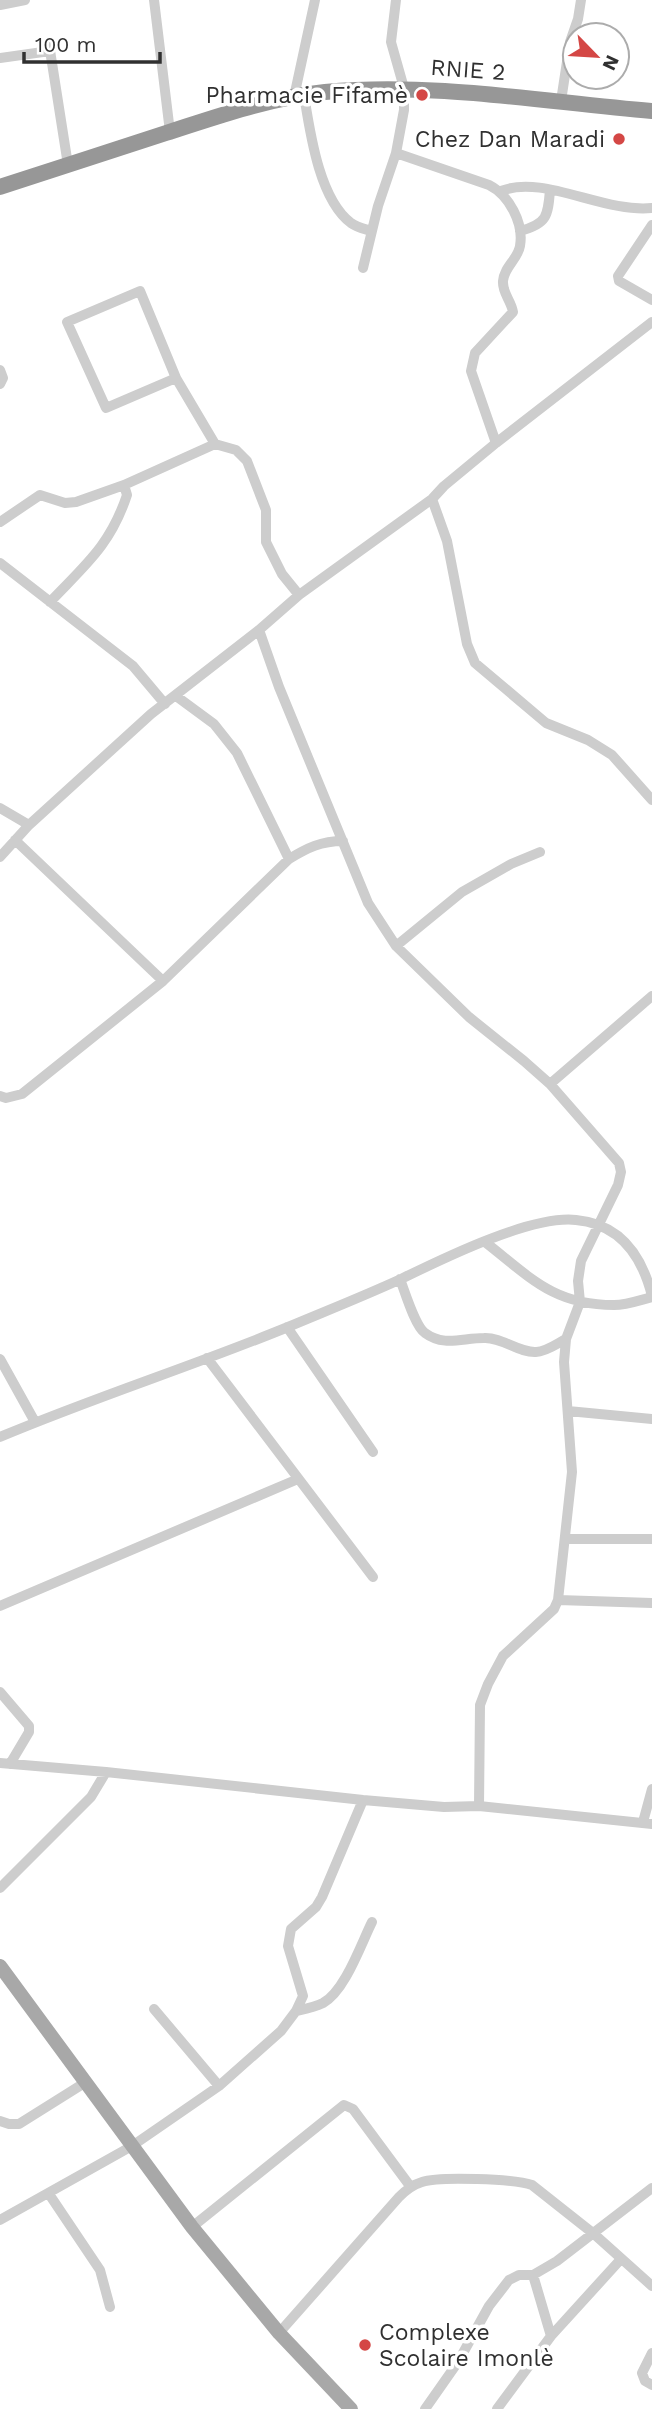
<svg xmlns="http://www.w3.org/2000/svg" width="652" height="2409" font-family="'Work Sans',sans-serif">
	<rect width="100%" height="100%" fill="#fff"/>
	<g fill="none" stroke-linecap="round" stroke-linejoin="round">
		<path stroke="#cdcdcd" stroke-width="10" d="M154 0 170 132
			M0 5 25 0
			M49 44 68 165
			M0 58 50 51
			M304 95C310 132 319 199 351 223 356 227 365 229 371 231
			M294 97 315 0
			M561 101 570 42 578 19 581 0
			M396 153 489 185C509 195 524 223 520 246 518 259 504 267 503 281 502 293 511 300 513 312L475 353 471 371 496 443
			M501 191C543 174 603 213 652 208
			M652 225 618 276 619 281 652 300
			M520 231C547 224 548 216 550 190
			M363 268 378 206 396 153 404 110V88L391 42 396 0
			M140 291 176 378 106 408 67 322Z
			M0 370 3 378 0 384
			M176 378 215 444 236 450 247 461 266 510V542L282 574 299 595
			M432 499 447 541 467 644 475 663 546 723 588 740 612 755 652 800
			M0 522 40 495 65 503 76 502 124 485 215 444
			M0 563 133 666 165 704
			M50 602C85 565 110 546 127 495L124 485
			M259 630 279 687 368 903 396 946 469 1017 524 1061 550 1084 619 1163 621 1172 618 1185 581 1261 578 1281 580 1302 566 1339 564 1362 572 1472 558 1600 554 1609 503 1656 488 1684 480 1705 479 1806
			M176 696 214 724 237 753 289 859
			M0 808 29 825
			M15 840 163 981
			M0 857 29 825 151 714 259 630 299 595 432 499 444 486 496 443 652 322
			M396 946 462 892 511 864 540 852
			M550 1084 652 996
			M0 1096 6 1098 22 1094 163 981 289 859C307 848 321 841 343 841
			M485 1242C530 1277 553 1305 614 1305 627 1305 640 1300 652 1297
			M400 1279C405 1292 415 1326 425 1333 444 1347 462 1338 484 1338 502 1337 519 1353 536 1352 546 1352 558 1343 566 1339
			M287 1327 373 1452
			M207 1358 373 1577
			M0 1359 35 1422
			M568 1411 652 1419
			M0 1437C95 1397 193 1366 288 1327 326 1311 364 1296 401 1279 442 1259 531 1215 576 1220 620 1224 642 1256 652 1296
			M565 1539H652
			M558 1600 652 1603
			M0 1606 298 1479
			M0 1692 29 1726V1732L10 1764
			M0 1763 106 1772 363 1800 444 1807 479 1806 652 1824
			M643 1822 652 1789
			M0 1888 91 1797 106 1772
			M154 2009 219 2086
			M296 2011C305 2009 315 2007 323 2003 345 1991 361 1944 372 1922
			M0 2121 9 2124H19L86 2082
			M49 2194 100 2270 110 2307
			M0 2220 132 2146 219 2086 281 2031 296 2011 303 1996 288 1946 291 1929 316 1907 322 1897 363 1800
			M192 2227 344 2105 353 2109 410 2186
			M533 2275 551 2336
			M279 2333 399 2197C406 2190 412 2185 422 2182 439 2176 515 2179 532 2185L594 2234 652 2286
			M652 2353 642 2373 645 2381 652 2385
			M425 2409 458 2362 489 2306 509 2280 519 2275H533L557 2261 652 2188
			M497 2409 551 2336 621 2259"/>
		<path stroke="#a8a8a8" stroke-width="14" d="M0 1966 192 2227 279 2333 351 2409"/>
		<path stroke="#979797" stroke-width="16" d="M0 187C55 169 111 151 166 133 219 116 269 98 325 92 434 82 543 102 652 111"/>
	</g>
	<g fill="#d44745" stroke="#fff" stroke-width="2.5">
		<circle cx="422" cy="95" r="7"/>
		<circle cx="619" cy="139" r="7"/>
		<circle cx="365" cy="2345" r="7"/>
	</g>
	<g text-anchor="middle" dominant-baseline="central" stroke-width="7" stroke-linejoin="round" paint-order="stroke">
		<g font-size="23" fill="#303030" stroke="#fff">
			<text transform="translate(468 70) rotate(4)">RNIE 2</text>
		</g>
		<g font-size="23" fill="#303030" stroke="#fff" text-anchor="end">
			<text x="408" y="95">Pharmacie Fifamè</text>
			<text x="605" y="139">Chez Dan Maradi</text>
			<text x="379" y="2332" text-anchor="start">Complexe<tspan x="379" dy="26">Scolaire Imonlè</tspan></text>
		</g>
	</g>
	<g transform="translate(596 56) rotate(115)"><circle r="33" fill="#ffffff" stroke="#acacac" stroke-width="2"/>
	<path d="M0-5L12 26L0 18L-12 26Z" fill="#d44745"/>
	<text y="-10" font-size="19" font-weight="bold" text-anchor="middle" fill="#303030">N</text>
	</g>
	<path d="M24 52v10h136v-10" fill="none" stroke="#303030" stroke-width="3.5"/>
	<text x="35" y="52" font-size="21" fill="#303030" stroke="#ffffff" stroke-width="5" paint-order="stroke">100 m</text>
</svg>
